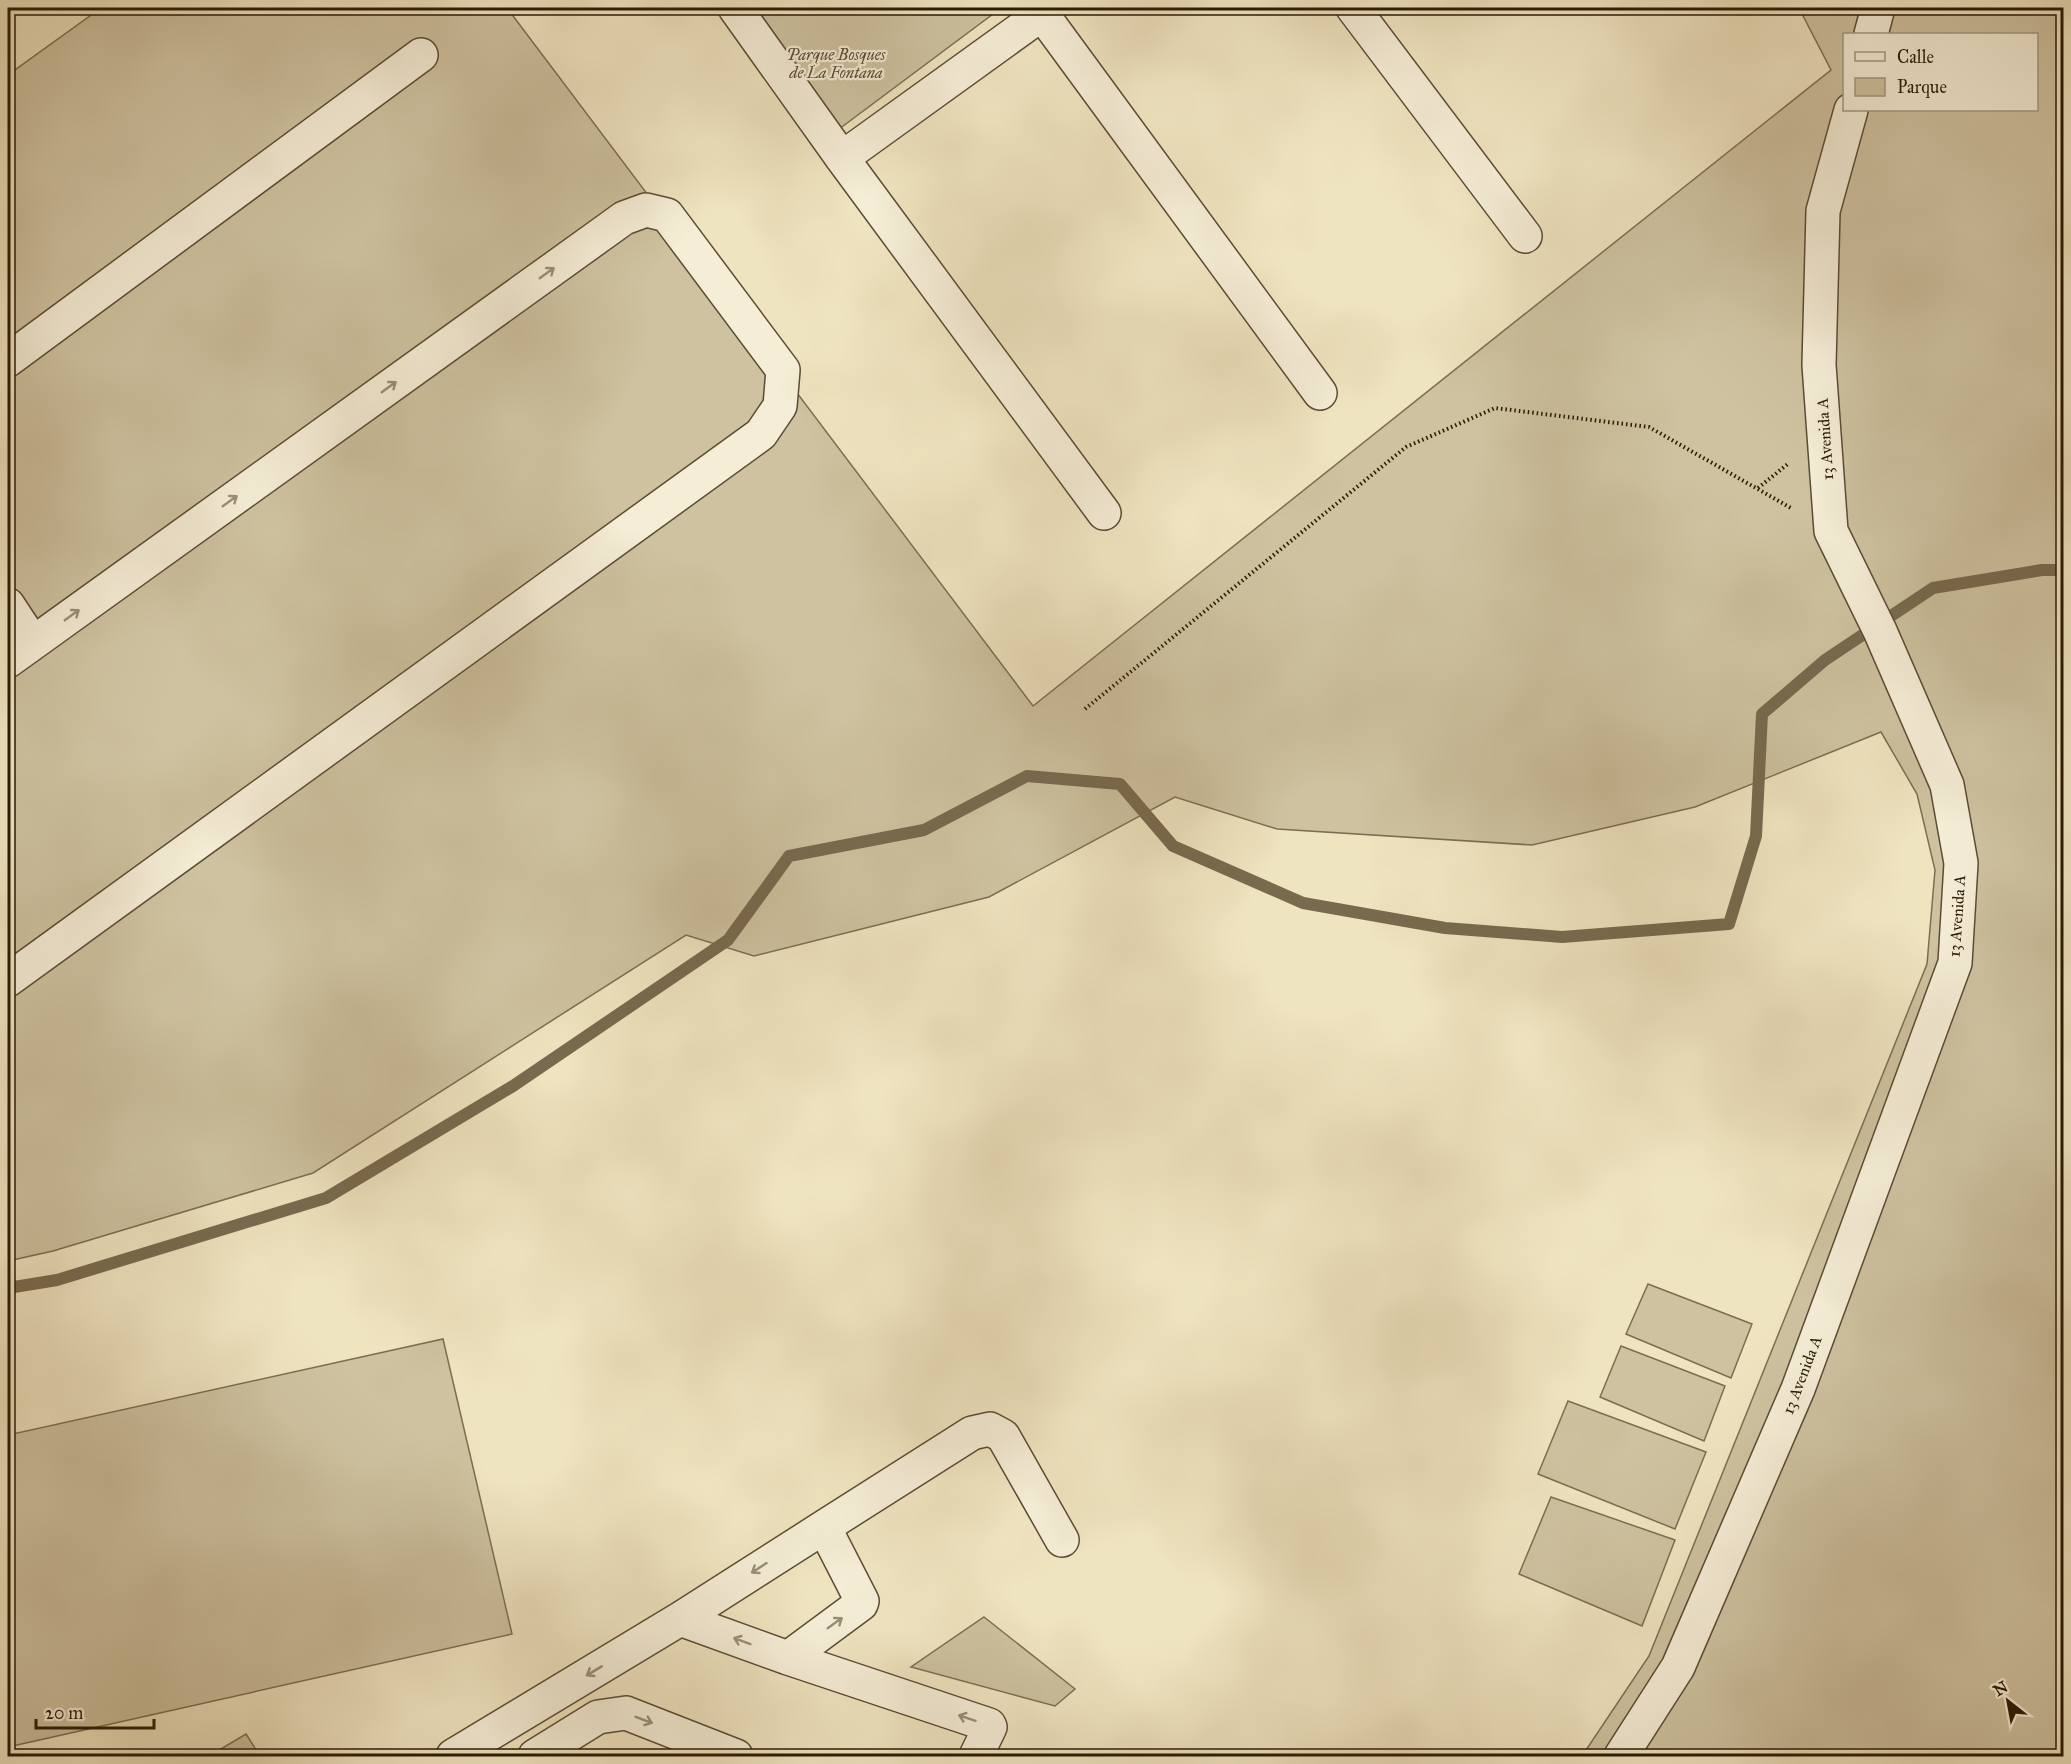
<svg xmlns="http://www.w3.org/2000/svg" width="2071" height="1764" font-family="'IM FELL Great Primer',serif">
	<rect width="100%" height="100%" fill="#efe4c0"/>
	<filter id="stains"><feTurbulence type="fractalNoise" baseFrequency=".00333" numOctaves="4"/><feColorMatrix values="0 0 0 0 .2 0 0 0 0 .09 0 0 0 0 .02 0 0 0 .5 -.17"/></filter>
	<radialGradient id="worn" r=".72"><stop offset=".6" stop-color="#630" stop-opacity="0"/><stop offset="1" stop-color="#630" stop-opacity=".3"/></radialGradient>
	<path fill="#cec2a0" stroke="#7c6e52" stroke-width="1.5" fill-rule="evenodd" d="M101 8H507L1033 706 1831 70 1799 8H2063V1756H1582L1649 1656 1927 964 1935 870 1917 794 1881 732 1695 807 1532 845 1277 829 1175 797 989 897 754 956 686 935 313 1173 53 1251 8 1261V75ZM1844 34H2036V110H1844Z
		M719 8H1001L823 141Z
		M1648 1284 1752 1324 1731 1378 1626 1334Z
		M443 1339 512 1634 8 1747V1435Z
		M1621 1346 1725 1386 1704 1441 1600 1397Z
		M1568 1401 1706 1452 1675 1529 1538 1474Z
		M1551 1497 1675 1540 1642 1626 1519 1574Z
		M984 1617 1075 1689 1055 1706 911 1667Z
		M246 1734 260 1756H209Z"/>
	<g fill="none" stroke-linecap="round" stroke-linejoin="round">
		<path stroke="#786a4f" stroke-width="12" d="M8 1288 57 1280 326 1198 513 1086 728 940 789 856 924 830 1027 776 1120 784 1173 846 1303 903 1445 928 1562 937 1729 924 1756 836 1762 714 1825 660 1933 588 2042 570H2064"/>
		<defs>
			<path id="minor" d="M735 8 842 158 1104 513
				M1353 8 1525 236
				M1042 14 1320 393
				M1871 34 1878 8
				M842 158 1050 8
				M8 360 421 55
				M8 605 33 643
				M8 661 624 218 646 210 667 215 783 370 780 406 761 434 8 980
				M824 1527 972 1433 990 1429 1003 1436 1062 1540
				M680 1619 788 1658 989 1725 990 1727 976 1756
				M453 1756 680 1619 824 1527 862 1601 861 1604 788 1658
				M535 1756 598 1717 626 1713 736 1756
				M1621 1756 1678 1667 1798 1389 1955 963 1961 863 1947 785 1880 631 1831 531 1819 365 1823 211 1851 110"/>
		</defs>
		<use href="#minor" stroke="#5b4c34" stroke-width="36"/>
		<path stroke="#2a1a05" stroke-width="4" stroke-dasharray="1.5 3" stroke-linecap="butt" d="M1758 488 1789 463
			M1085 709 1406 447 1495 408 1649 427 1791 508"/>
		<use href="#minor" stroke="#f5edd6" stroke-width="33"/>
	</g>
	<defs><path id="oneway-shaft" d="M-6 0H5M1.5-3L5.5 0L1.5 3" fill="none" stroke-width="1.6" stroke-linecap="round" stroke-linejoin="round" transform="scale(1.5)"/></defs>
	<g stroke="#9a8e78">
		<use href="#oneway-shaft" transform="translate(547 273) rotate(-36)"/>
		<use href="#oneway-shaft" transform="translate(389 387) rotate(-36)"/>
		<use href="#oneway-shaft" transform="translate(230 501) rotate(-36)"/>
		<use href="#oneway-shaft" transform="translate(72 615) rotate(-36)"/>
		<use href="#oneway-shaft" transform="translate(759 1568) rotate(147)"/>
		<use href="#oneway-shaft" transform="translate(835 1623) rotate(-36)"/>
		<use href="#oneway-shaft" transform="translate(742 1641) rotate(-160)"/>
		<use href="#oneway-shaft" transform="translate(594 1671) rotate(149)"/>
		<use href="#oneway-shaft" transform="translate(967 1718) rotate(-161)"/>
		<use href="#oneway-shaft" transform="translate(644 1720) rotate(21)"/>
	</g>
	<g text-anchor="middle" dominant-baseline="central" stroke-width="4.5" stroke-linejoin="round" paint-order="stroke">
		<g font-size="16" font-style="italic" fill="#5b4c34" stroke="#f5edd6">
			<text x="836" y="54">Parque Bosques<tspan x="836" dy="18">de La Fontana</tspan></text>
		</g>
		<g font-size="16" fill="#2a1a05" stroke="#f5edd6">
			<text transform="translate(1825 439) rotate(-94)">13 Avenida A</text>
			<text transform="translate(1957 916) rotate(-86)">13 Avenida A</text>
			<text transform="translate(1802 1375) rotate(-69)">13 Avenida A</text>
		</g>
	</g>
	<rect width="2071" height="1764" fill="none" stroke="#efe4c0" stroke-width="30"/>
	<rect x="9" y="9" width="2053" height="1746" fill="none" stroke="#2a1a05" stroke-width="3"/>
	<rect x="15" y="15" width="2041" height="1734" fill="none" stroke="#2a1a05" stroke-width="1.5"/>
	<rect x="1843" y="33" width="195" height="78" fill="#f5edd6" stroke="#a49982" stroke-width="1.5"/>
	<rect x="1855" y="52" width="30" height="9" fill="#f5edd6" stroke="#a49982" stroke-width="1.5"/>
	<text x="1897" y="63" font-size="18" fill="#2a1a05">Calle</text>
	<rect x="1855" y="78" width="30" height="18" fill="#cec2a0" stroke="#a49982" stroke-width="1.5"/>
	<text x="1897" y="93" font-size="18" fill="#2a1a05">Parque</text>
	<g transform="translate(2008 1701) rotate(329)" stroke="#f5edd6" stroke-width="4.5" paint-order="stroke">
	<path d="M0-4.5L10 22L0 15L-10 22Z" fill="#2a1a05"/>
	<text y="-9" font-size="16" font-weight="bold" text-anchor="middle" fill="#2a1a05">N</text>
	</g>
	<path d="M36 1719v9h118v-9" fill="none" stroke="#2a1a05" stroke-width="3"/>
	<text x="45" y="1719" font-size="18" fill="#2a1a05" stroke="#f5edd6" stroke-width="4.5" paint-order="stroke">20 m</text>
	<rect width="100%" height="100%" filter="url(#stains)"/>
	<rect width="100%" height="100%" fill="url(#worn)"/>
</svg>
